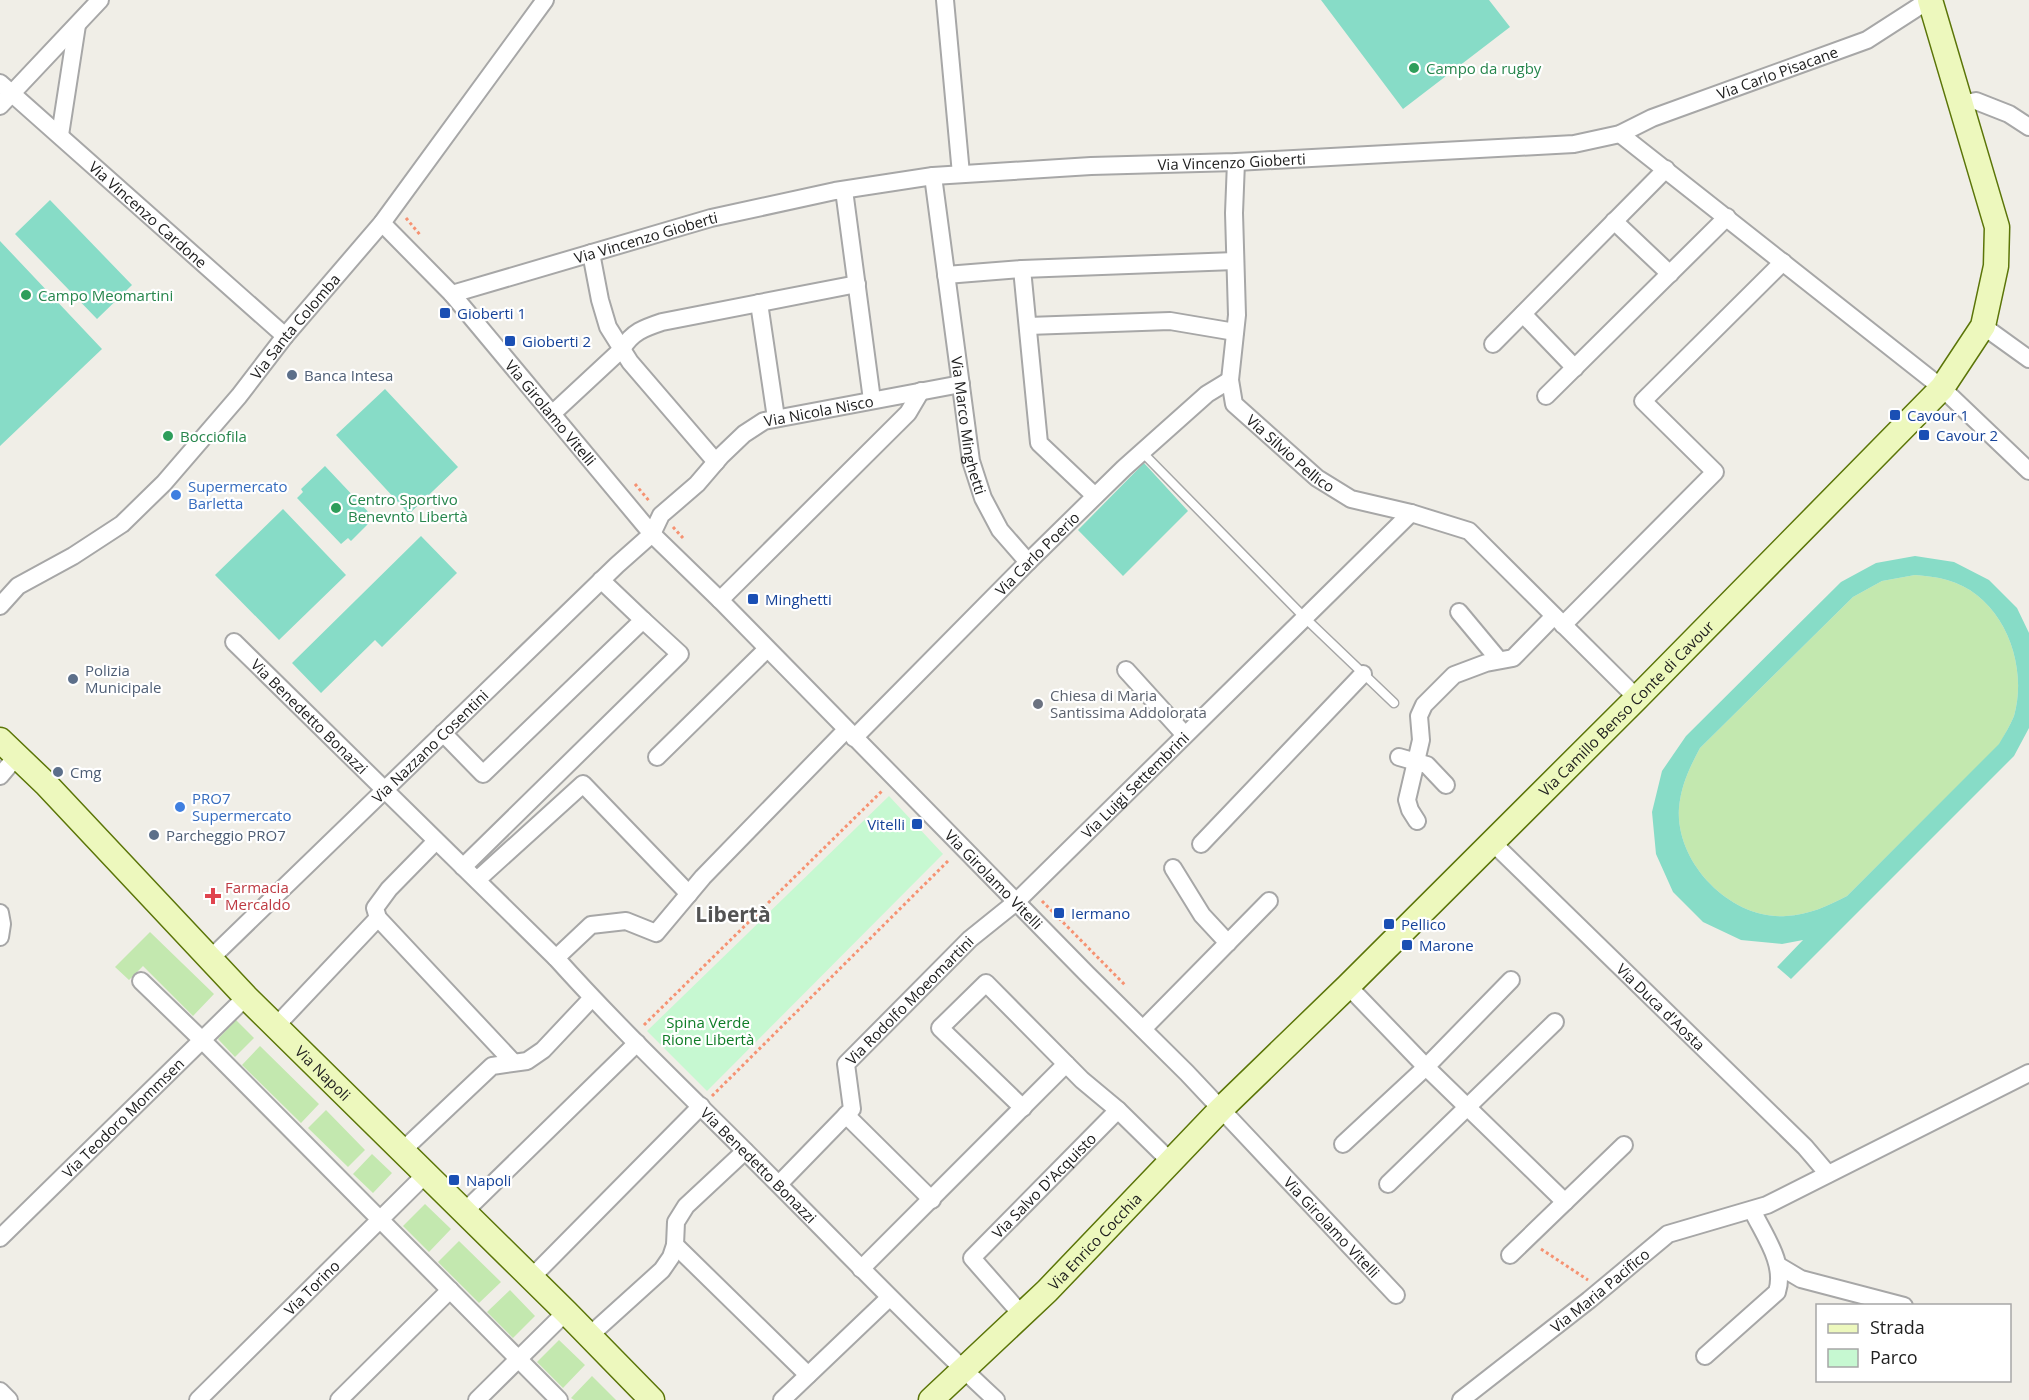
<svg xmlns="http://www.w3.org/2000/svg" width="2029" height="1400" font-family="'Open Sans',sans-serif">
	<rect width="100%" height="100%" fill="#f0eee7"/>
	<path fill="#c3e8af" d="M1915 575C1925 576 1937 577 1947 580 2002 595 2029 663 2014 716 2010 726 2004 735 1999 745L1847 896C1827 906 1809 915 1786 916 1731 920 1675 863 1679 808 1681 785 1690 767 1700 748L1853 597 1882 581Z
		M150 932 214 994 193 1016 143 966 129 980 115 967Z
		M236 1020 254 1038 235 1057 218 1039Z
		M260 1046 319 1104 301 1123 242 1065Z
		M326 1110 365 1150 348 1167 308 1128Z
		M372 1154 392 1173 373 1193 353 1174Z
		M425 1204 451 1229 429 1252 403 1226Z
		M459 1241 501 1282 479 1303 438 1262Z
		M510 1290 535 1316 513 1338 487 1312Z
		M559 1340 585 1365 563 1388 537 1362Z
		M592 1376 616 1400H574L571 1398Z"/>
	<path fill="#c6f8d1" d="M889 796 943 854 707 1091 647 1031Z"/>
	<path fill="#87dcc7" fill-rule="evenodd" d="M1321 0H1489L1510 27 1403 109Z
		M50 200 132 285 97 319 15 234Z
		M0 241 102 349 0 446Z
		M385 389 458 467 409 514 336 435Z
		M1144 463 1188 511 1123 576 1078 530Z
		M325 466 374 518 351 541 348 538 341 544 297 498 303 492 301 489Z
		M283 509 346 575 279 640 215 575Z
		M421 536 457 573 382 647 375 640 321 693 292 663Z
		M1915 556 1954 562 1989 580 2017 608 2029 633V728L2014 756 1791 979 1777 967 1803 940 1782 944 1741 940 1703 922 1673 892 1656 854 1652 812 1662 771 1686 736 1841 582 1876 563ZM1915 575C1925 576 1937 577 1947 580 2002 595 2029 663 2014 716 2010 726 2004 735 1999 744L1847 896C1827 906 1809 915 1786 916 1731 920 1675 863 1679 808 1681 785 1690 767 1700 748L1853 597 1882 581Z"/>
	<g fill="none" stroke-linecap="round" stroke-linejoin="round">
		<defs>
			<path id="lane" d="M1142 452 1304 617 1394 703"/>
			<g id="street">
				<path d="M945 0 961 174"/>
				<path id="s1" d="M0 83 285 336"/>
				<path d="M1960 104 1976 101 2009 114 2029 127"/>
				<path d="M0 106 100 0"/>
				<path d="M1620 134 1942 388 2029 471"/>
				<path d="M60 135 77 25"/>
				<path id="s2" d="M1236 162 1234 213 1237 315 1230 380 1234 404 1317 478 1351 499 1411 513 1469 531 1637 698"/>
				<path id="s3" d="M933 176 971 461 983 498 1000 530 1028 562"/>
				<path d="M844 190 872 400"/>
				<path d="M1614 221 1670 274"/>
				<path id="s4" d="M382 223 452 294 652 534 720 600 1087 974 1187 1073 1396 1295"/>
				<path d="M591 253 600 300 608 327 630 362 716 462"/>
				<path d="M1022 269 1039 443 1095 496"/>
				<path d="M946 275 1022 269 1235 261"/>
				<path id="s5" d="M452 294 711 218 835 191 933 176 1091 166 1236 162 1574 144 1620 134 1652 118 1867 40 1929 0"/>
				<path d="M759 303 776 418"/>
				<path d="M1523 314 1575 368"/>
				<path d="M1028 326 1170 321 1235 332"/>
				<path d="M1983 326 2029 359"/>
				<path d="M1493 344 1666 169"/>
				<path d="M1546 396 1727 217"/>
				<path d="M552 414 622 349C632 332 644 328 662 322L857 284"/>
				<path d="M720 600 908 413 921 391"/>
				<path id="s6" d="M0 606 18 586 73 556 122 524 164 483 239 396 285 336 382 223 545 0"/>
				<path d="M1459 612 1499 660"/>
				<path d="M1563 625 1715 472 1643 401 1783 262"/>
				<path id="s7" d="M234 642 556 958C626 1036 703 1108 776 1182 849 1255 920 1330 996 1400"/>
				<path d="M1126 670 1185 735"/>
				<path d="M443 733 483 774 643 620 601 580"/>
				<path id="s8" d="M854 738 1028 562 1124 468 1207 394 1230 380"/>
				<path d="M657 757 767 649"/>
				<path d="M1399 757 1427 765 1446 785"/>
				<path d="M0 776 16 757"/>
				<path d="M1417 821 1410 810 1407 800 1421 740 1419 716 1424 705 1454 675 1486 663 1513 658 1554 616"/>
				<path d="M436 841 389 889 375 908 378 918 513 1062"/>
				<path id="s9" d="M1492 842 1805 1147 1828 1174"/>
				<path d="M1201 844 1363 674"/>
				<path d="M463 867 680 654 643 620"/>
				<path d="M1173 868 1202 915 1228 943"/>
				<path d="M477 880 583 784 689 894"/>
				<path d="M0 913 2 924 0 937"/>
				<path d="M556 958 591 925 626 921 656 933 703 877 846 730"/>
				<path id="s10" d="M210 959 617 565 652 534 661 515 697 484 721 456 744 434 764 421 961 384"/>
				<path d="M141 981 202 1040 559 1400"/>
				<path d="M1348 986 1426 1067 1565 1202"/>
				<path d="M276 1026 378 918"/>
				<path d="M1143 1029 1269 901"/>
				<path d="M1023 1108 940 1028 986 983 1082 1080 1118 1110"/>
				<path d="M846 1115 932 1200"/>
				<path d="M1343 1144 1426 1067 1511 980"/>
				<path d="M402 1151 492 1066 527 1061 543 1050 592 998"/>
				<path id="s11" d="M779 1184 852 1109 846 1064 970 939 1016 902 1411 513"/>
				<path d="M1388 1184 1555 1022"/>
				<path d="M464 1212 637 1043"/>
				<path id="s12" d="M0 1238 246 997"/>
				<path d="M675 1245 808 1375"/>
				<path d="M1510 1255 1624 1145"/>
				<path d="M1779 1266 1801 1279 1904 1306"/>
				<path d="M861 1269 1066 1064"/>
				<path d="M531 1278 701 1106"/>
				<path id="s13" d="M1022 1315 972 1258 1118 1110 1170 1161"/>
				<path d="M589 1336 662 1270 671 1257 675 1245 676 1222 686 1206 745 1151"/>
				<path d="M1705 1356 1777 1292C1786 1264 1764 1235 1752 1210"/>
				<path d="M0 1391 9 1400"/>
				<path id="s14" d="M198 1400 426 1174"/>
				<path d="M339 1400 450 1290"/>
				<path d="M477 1400 566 1312"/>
				<path d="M782 1400 889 1298"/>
				<path id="s15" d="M1461 1400 1589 1300 1668 1234 1767 1205 2029 1073"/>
			</g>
			<g id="secondary">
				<path id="s16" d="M0 740 46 784 246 997 566 1312 652 1400"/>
				<path id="s17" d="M931 1400 1047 1291 1221 1109 1348 986 1637 698 1942 388 1983 326 1996 266 1997 227 1930 0"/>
			</g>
		</defs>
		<use href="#lane" stroke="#a7a7a7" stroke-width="11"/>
		<use href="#street" stroke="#a7a7a7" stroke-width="20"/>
		<use href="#secondary" stroke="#5b7508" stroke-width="27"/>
		<path stroke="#f69272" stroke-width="3" stroke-dasharray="3 3" stroke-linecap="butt" d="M406 218 421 236
			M635 484 650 502
			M673 527 683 538
			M1042 901 1126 986
			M644 1025 882 791
			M712 1096 949 860
			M1541 1249 1588 1280"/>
		<use href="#lane" stroke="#fff" stroke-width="8"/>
		<use href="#street" stroke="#fff" stroke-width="16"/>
		<use href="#secondary" stroke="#edf8bd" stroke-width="24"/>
	</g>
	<g fill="#2e9e5b" stroke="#fff" stroke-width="2">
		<circle cx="1414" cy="68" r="6"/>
		<circle cx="26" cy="295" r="6"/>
		<circle cx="168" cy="436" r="6"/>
		<circle cx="336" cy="508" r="6"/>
	</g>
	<g fill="#1a4fb4" stroke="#fff" stroke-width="2">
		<rect x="439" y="307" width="12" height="12" rx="3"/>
		<rect x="504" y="335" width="12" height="12" rx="3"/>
		<rect x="1889" y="409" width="12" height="12" rx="3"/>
		<rect x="1918" y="429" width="12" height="12" rx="3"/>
		<rect x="747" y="593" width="12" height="12" rx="3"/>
		<rect x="911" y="818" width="12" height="12" rx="3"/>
		<rect x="1053" y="907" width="12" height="12" rx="3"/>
		<rect x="1383" y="918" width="12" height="12" rx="3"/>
		<rect x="1401" y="939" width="12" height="12" rx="3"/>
		<rect x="448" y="1174" width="12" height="12" rx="3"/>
	</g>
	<g fill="#5c6f8a" stroke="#fff" stroke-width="2">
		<circle cx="292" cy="375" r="6"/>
		<circle cx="73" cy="679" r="6"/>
		<circle cx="58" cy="772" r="6"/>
		<circle cx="154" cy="835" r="6"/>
	</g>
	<g fill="#3f7fe0" stroke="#fff" stroke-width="2">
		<circle cx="176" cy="495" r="6"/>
		<circle cx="180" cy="807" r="6"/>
	</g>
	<circle fill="#6b7280" stroke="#fff" stroke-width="2" cx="1038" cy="704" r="6"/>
	<path fill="#e0444e" stroke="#fff" stroke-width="2" d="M210 887h6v6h6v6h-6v6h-6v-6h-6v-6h6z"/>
	<g text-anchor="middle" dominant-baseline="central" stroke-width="4.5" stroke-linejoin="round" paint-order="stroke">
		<g font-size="15" fill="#27864d" stroke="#fff" text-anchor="start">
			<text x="1426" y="68">Campo da rugby</text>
			<text x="38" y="295">Campo Meomartini</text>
			<text x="180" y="436">Bocciofila</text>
			<text x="348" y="499">Centro Sportivo<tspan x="348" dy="17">Benevnto Libertà</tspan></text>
		</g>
		<g font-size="15" fill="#202020" stroke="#fff">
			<text stroke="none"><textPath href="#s5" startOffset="1354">Via Carlo Pisacane</textPath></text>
			<text stroke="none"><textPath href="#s5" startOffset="795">Via Vincenzo Gioberti</textPath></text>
			<text stroke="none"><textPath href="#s1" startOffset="198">Via Vincenzo Cardone</textPath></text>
			<text stroke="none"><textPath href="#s5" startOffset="202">Via Vincenzo Gioberti</textPath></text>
			<text stroke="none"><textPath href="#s6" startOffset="411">Via Santa Colomba</textPath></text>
			<text stroke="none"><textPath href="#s4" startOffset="254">Via Girolamo Vitelli</textPath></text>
			<text stroke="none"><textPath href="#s10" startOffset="830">Via Nicola Nisco</textPath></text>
			<text stroke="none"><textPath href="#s3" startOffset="252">Via Marco Minghetti</textPath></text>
			<text stroke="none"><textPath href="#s2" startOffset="318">Via Silvio Pellico</textPath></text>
			<text stroke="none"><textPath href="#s8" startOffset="260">Via Carlo Poerio</textPath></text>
			<text stroke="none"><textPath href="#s17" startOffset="981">Via Camillo Benso Conte di Cavour</textPath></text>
			<text stroke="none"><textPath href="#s7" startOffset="106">Via Benedetto Bonazzi</textPath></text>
			<text stroke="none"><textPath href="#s10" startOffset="306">Via Nazzano Cosentini</textPath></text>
			<text stroke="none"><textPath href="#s11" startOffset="552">Via Luigi Settembrini</textPath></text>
			<text stroke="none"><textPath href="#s4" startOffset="898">Via Girolamo Vitelli</textPath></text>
			<text stroke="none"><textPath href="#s11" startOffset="240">Via Rodolfo Moeomartini</textPath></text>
			<text stroke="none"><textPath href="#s9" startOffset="236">Via Duca d'Aosta</textPath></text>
			<text stroke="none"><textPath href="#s16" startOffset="464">Via Napoli</textPath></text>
			<text stroke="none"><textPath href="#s12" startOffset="172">Via Teodoro Mommsen</textPath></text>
			<text stroke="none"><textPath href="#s7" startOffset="741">Via Benedetto Bonazzi</textPath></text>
			<text stroke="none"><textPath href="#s13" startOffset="178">Via Salvo D'Acquisto</textPath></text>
			<text stroke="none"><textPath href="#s4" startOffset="1383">Via Girolamo Vitelli</textPath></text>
			<text stroke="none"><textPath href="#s17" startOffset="228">Via Enrico Cocchia</textPath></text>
			<text stroke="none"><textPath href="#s14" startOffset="160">Via Torino</textPath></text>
			<text stroke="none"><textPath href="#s15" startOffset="177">Via Maria Pacifico</textPath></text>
		</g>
		<g font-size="15" fill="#164399" stroke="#fff" text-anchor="start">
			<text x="457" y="313">Gioberti 1</text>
			<text x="522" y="341">Gioberti 2</text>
			<text x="1907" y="415">Cavour 1</text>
			<text x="1936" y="435">Cavour 2</text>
			<text x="765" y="599">Minghetti</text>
			<text x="905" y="824" text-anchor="end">Vitelli</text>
			<text x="1071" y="913">Iermano</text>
			<text x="1401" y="924">Pellico</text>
			<text x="1419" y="945">Marone</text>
			<text x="466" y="1180">Napoli</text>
		</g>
		<g font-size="15" fill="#4e5e75" stroke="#fff" text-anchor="start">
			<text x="304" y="375">Banca Intesa</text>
			<text x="85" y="670">Polizia<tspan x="85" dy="17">Municipale</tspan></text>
			<text x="70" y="772">Cmg</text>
			<text x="166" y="835">Parcheggio PRO7</text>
		</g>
		<g font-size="15" fill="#366cbe" stroke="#fff" text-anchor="start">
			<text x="188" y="486">Supermercato<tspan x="188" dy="17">Barletta</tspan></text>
			<text x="192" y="798">PRO7<tspan x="192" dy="17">Supermercato</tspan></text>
		</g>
		<g font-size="15" fill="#5b616d" stroke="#fff" text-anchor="start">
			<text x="1050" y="695">Chiesa di Maria<tspan x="1050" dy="17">Santissima Addolorata</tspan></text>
		</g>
		<g font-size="15" fill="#be3a42" stroke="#fff" text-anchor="start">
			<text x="225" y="887">Farmacia<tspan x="225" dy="17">Mercaldo</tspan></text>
		</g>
		<g font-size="15" fill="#0f7d27" stroke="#fff">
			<text x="708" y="1022">Spina Verde<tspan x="708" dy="17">Rione Libertà</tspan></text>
		</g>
		<g font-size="21" font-weight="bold" fill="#535353" stroke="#fff">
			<text x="733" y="914">Libertà</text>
		</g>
	</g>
	<rect x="1816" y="1304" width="195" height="78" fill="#ffffff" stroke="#a6a6a6" stroke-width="1.5"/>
	<rect x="1828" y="1324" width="30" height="9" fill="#edf8bd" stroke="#a6a6a6" stroke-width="1.5"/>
	<text x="1870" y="1334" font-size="18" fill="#202020">Strada</text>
	<rect x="1828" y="1349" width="30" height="18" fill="#c6f8d1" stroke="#a6a6a6" stroke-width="1.5"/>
	<text x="1870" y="1364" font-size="18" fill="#202020">Parco</text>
</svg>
